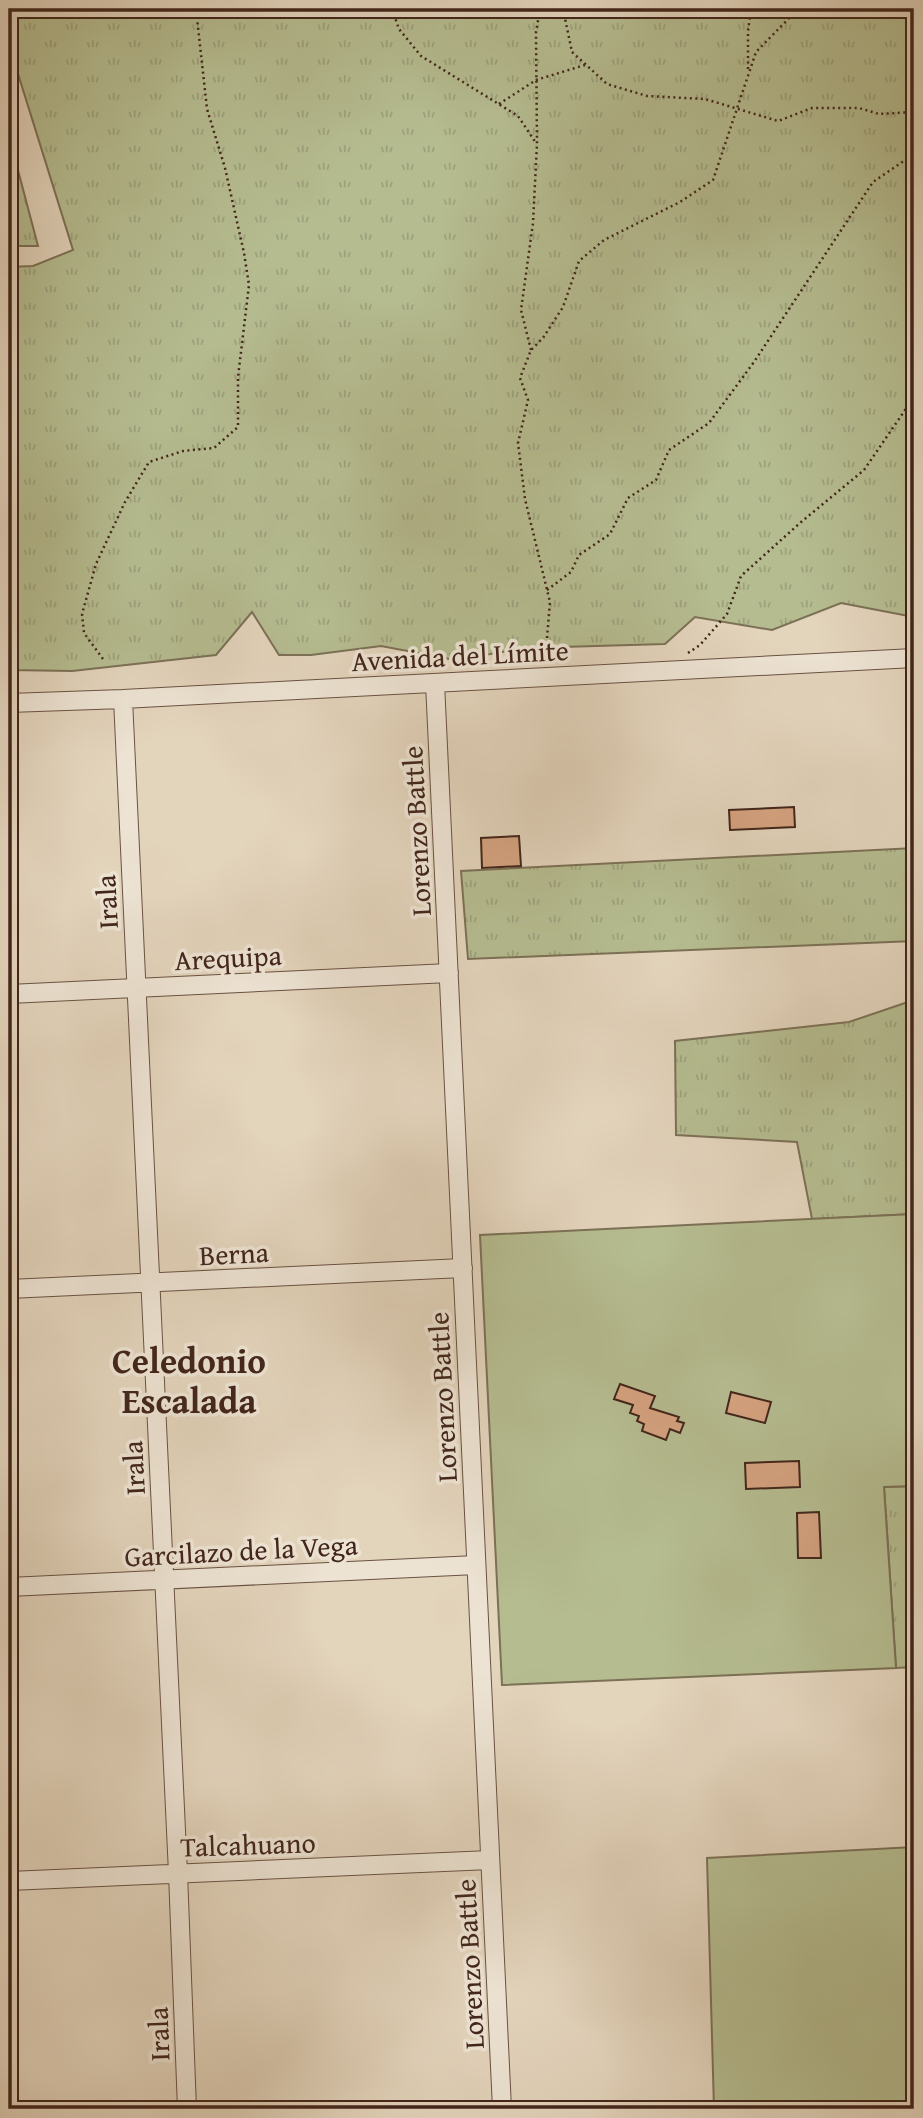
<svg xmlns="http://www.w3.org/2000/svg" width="923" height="2118" font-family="'Gentium Book Plus',serif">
	<defs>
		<pattern id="grass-tufts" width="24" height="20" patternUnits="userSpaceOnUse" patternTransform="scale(1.75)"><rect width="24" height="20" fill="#b5bc90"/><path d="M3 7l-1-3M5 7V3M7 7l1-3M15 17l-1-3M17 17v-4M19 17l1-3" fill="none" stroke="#9da17c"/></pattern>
	</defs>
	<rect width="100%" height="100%" fill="#e3d4bc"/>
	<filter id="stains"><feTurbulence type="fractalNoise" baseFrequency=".00286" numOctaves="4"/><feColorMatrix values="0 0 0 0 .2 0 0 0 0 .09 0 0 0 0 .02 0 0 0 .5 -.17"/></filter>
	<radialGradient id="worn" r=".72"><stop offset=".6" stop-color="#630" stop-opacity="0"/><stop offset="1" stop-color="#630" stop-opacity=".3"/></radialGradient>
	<path fill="url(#grass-tufts)" stroke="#7c7156" stroke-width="2" d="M9 9H914V617L841 603 772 630 695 617 665 644 527 648 455 660 381 646 311 655H279L252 612 216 655 72 671 9 670V267L33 266 73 250 9 45Z
		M9 136 38 246H9Z
		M914 848V941L468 959 461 871Z
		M914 1000V1214L812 1219 797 1142 676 1135 675 1041 849 1022Z
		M914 1486V1667L896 1668 884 1487Z"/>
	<path fill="#b5bc90" stroke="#7c7156" stroke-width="2" d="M914 1214V1486L884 1487 896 1668 502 1685 480 1235Z
		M914 1847V2109H714L707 1858Z"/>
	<path fill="#d5a280" stroke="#42261b" stroke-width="2" d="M794 807 795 827 730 830 729 810Z
		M519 836 521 866 482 868 481 838Z
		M620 1384 655 1396 650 1408 679 1417 677 1421 684 1423 680 1433 670 1429 666 1440 642 1431 644 1424 637 1421 639 1416 630 1413 633 1405 614 1399Z
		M731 1392 771 1402 765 1423 726 1413Z
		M799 1461 800 1487 746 1489 745 1463Z
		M819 1512 821 1558H798L797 1513Z"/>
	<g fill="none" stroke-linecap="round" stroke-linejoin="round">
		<defs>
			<path id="minor" d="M435 683 502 2109
				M123 699 178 1873 187 2109
				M9 703 123 699 914 658
				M9 994 449 973
				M9 1289 463 1268
				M9 1587 476 1565
				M9 1881 490 1860"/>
		</defs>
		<use href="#minor" stroke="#6a5243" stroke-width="20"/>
		<path stroke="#42261b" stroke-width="2.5" stroke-dasharray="2 3.5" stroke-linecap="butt" d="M392 9 399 29 421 56 518 116 536 143
			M563 9 572 52 607 84 647 96 705 99 778 121 812 108H859L879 114 914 112
			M748 69V31L751 9
			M499 104 536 80 585 65
			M531 350 521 310 533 223 537 144 536 32 540 9
			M547 590 571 572 579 555 610 534 628 498 656 480 669 450 709 423 754 362 873 182 914 154
			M547 638 550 602 525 499 518 443 528 400 520 378 531 350 543 338 563 307 579 261 604 240 680 202 713 180 756 52 798 9
			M688 653 700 645 727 614 741 576 800 523 864 470 914 397
			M103 659 84 633 82 614 96 564 125 502 149 462 183 451 214 448 238 427V377L249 285 244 253 225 168 207 109 196 9"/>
		<use href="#minor" stroke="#ede3d3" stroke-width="18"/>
	</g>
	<g text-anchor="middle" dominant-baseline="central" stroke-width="7" stroke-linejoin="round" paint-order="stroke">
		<g font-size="28" fill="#42261b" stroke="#ede3d3">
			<text transform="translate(460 655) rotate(-3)">Avenida del Límite</text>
			<text transform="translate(416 831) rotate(-93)">Lorenzo Battle</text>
			<text transform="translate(106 902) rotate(-93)">Irala</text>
			<text transform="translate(228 957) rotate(-3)">Arequipa</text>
			<text transform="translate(234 1253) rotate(-3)">Berna</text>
			<text transform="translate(442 1397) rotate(-93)">Lorenzo Battle</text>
			<text transform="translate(133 1468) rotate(-93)">Irala</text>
			<text transform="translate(241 1550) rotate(-3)">Garcilazo de la Vega</text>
			<text transform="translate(248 1844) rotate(-2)">Talcahuano</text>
			<text transform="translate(469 1964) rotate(-93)">Lorenzo Battle</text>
			<text transform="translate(158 2034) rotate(-92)">Irala</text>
		</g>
		<g font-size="35" font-weight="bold" fill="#42261b" stroke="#ede3d3">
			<text x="189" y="1360">Celedonio<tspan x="189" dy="40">Escalada</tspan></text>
		</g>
	</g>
	<rect width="923" height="2118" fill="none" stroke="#e3d4bc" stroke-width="35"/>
	<rect x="10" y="10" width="902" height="2097" fill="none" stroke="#42261b" stroke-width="3.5"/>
	<rect x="18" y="18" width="888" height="2083" fill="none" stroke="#42261b" stroke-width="2"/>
	<rect width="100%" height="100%" filter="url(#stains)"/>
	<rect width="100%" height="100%" fill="url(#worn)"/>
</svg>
